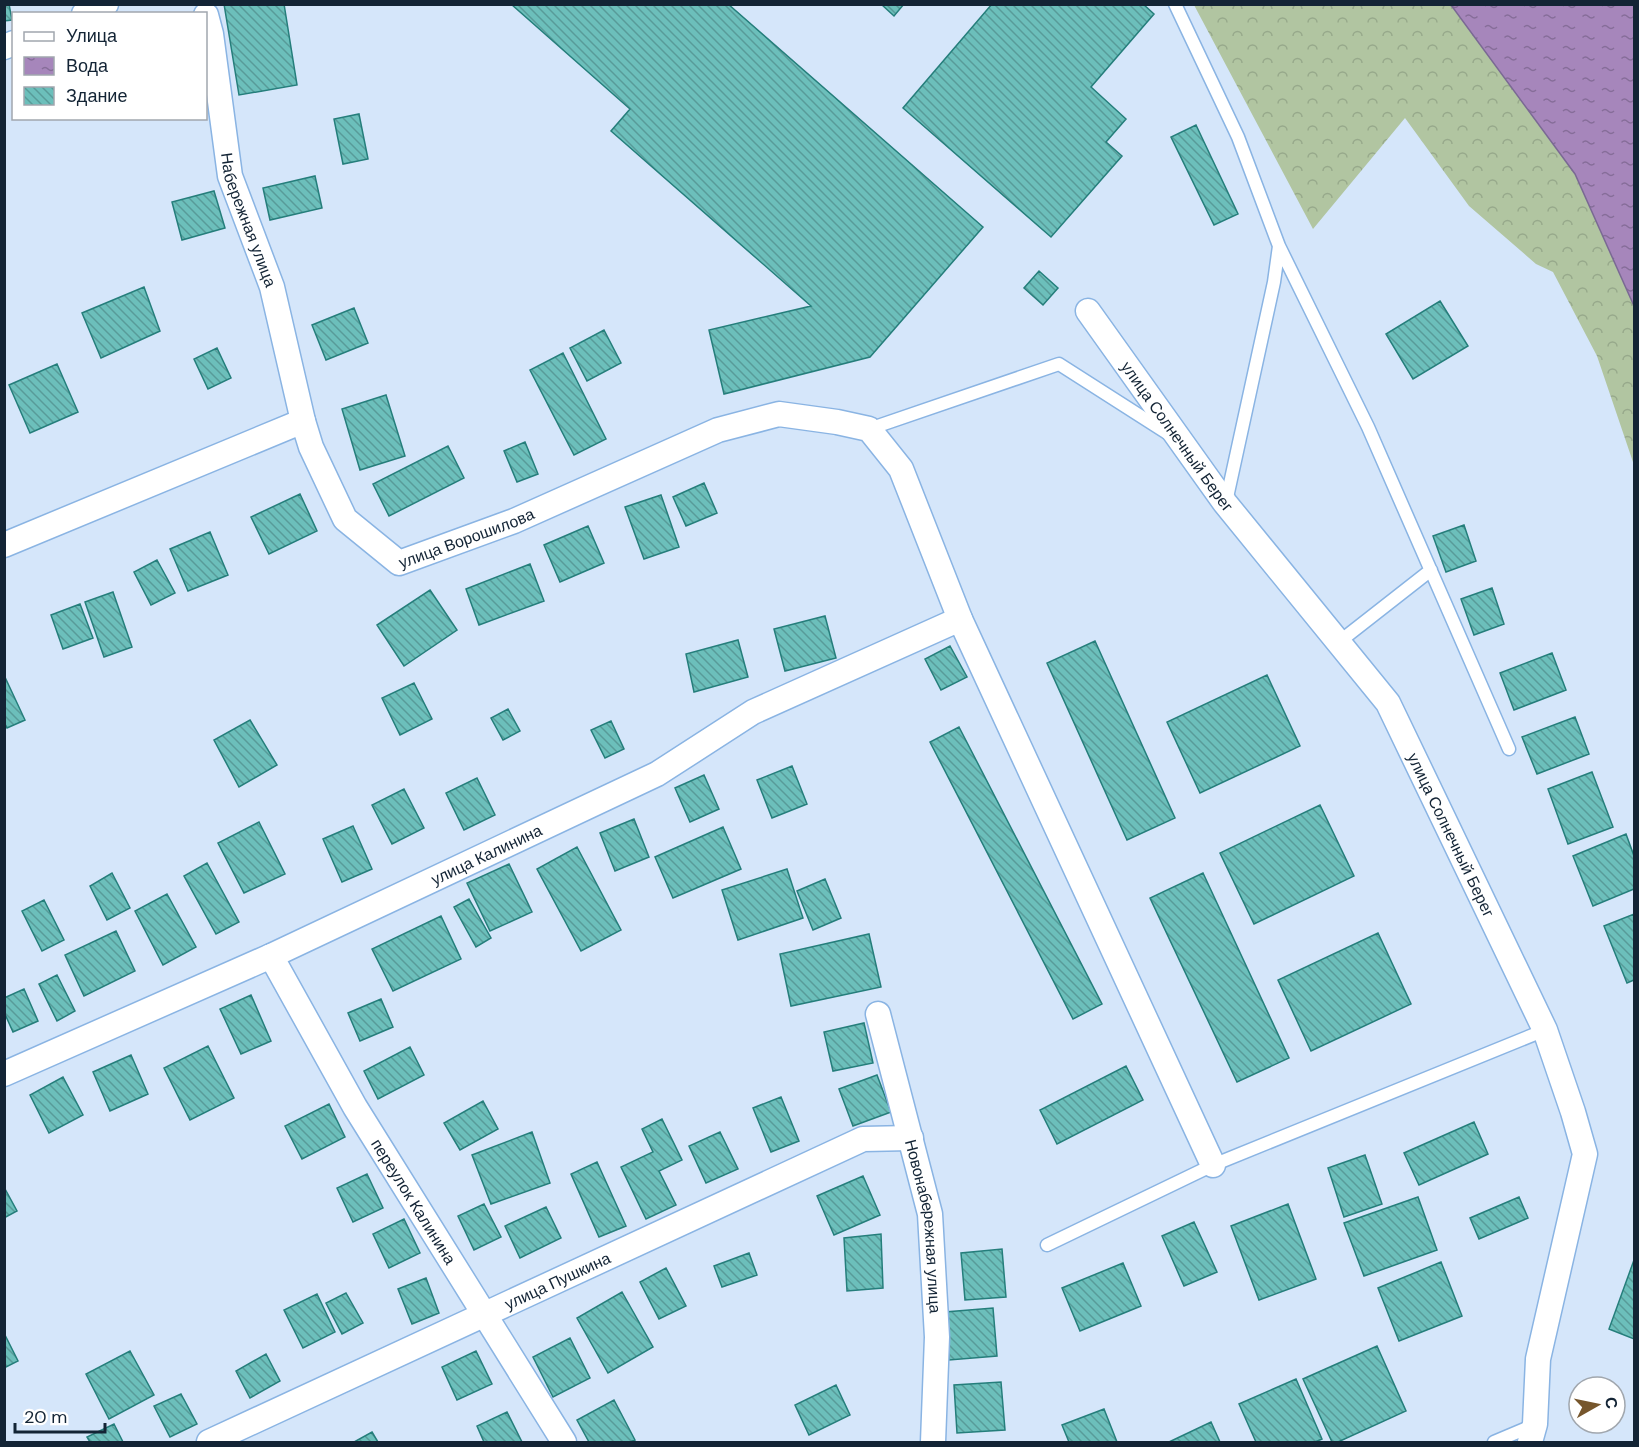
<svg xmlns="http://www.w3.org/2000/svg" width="1639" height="1447" font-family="'DM Sans',sans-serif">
	<defs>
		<pattern id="forest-crowns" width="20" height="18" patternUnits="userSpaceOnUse" patternTransform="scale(1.5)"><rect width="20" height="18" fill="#b1c5a1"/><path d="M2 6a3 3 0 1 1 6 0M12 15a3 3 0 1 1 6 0" fill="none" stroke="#97a98b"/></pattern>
		<pattern id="water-ripples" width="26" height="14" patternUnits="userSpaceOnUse" patternTransform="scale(1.5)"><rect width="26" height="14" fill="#a686bb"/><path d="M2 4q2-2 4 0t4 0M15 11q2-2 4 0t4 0" fill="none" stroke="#866d99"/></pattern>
		<pattern id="building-back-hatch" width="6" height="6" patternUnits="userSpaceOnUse" patternTransform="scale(1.5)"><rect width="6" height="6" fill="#6cbfbb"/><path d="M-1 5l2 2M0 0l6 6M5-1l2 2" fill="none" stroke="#589b99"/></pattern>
	</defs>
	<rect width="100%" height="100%" fill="#d5e6fa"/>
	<path fill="url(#forest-crowns)" d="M1194 5H1451L1575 174 1634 306V465L1597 356 1553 272 1536 264 1469 206 1405 118 1313 229Z"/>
	<path fill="url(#water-ripples)" stroke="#7a6993" stroke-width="1.5" d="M1451 5H1634V306L1575 174Z"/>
	<path fill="url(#building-back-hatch)" stroke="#257e7b" stroke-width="1.5" d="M4 4H9L12 20 4 21Z
		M224 4H284L297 85 239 95Z
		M511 4H728L983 227 870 357 724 394 709 330 811 306 611 131 630 109Z
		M881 4H904L894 16Z
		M992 4H1143L1154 14 1091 87 1126 119 1106 142 1122 156 1051 237 903 108Z
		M359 114 368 159 343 164 334 119Z
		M1196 125 1238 214 1214 225 1171 137Z
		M315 176 322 208 270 220 263 188Z
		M214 191 225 228 182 240 172 202Z
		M1039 271 1058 288 1043 305 1024 288Z
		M144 287 160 331 101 358 82 313Z
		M1440 301 1468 346 1413 379 1386 334Z
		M354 308 368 343 326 360 312 325Z
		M604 330 621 363 587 381 570 348Z
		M217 348 231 378 208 389 194 359Z
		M563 353 606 439 574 455 530 370Z
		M57 364 78 412 30 433 9 385Z
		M386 395 405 456 360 470 342 409Z
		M525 442 538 474 517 482 504 451Z
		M448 446 464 478 389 516 373 484Z
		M704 483 717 513 686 526 673 497Z
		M300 494 317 531 269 554 251 517Z
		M661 495 679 547 644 559 625 507Z
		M1464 525 1476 561 1446 572 1433 536Z
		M588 526 604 563 560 582 544 545Z
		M210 532 228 575 188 591 170 549Z
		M157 560 175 593 151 605 134 572Z
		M530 564 544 601 479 625 466 589Z
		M1492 588 1504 624 1474 635 1461 599Z
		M430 590 457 630 404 666 377 625Z
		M113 592 132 647 104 657 85 602Z
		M80 604 93 638 63 649 51 615Z
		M825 616 836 658 785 671 774 629Z
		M738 640 748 677 694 692 686 654Z
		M1095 641 1175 818 1127 840 1047 663Z
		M950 646 967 677 941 690 925 659Z
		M1552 653 1566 690 1514 710 1500 673Z
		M4 675 25 720 7 728 4 722Z
		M1267 675 1300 746 1200 793 1167 722Z
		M414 683 432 719 400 735 382 698Z
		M508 709 520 731 503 740 491 718Z
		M1575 717 1589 754 1537 774 1522 737Z
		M250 720 277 765 239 787 214 740Z
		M611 721 624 749 605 758 591 730Z
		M959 727 1102 1004 1073 1019 930 742Z
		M792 766 807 804 772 818 757 780Z
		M1592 772 1613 827 1568 844 1548 789Z
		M704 775 719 809 690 822 675 788Z
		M477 778 495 815 464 830 446 793Z
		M404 789 424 828 392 844 372 805Z
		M1320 805 1354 876 1254 924 1220 853Z
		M634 819 649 857 615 871 600 833Z
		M259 822 285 874 244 893 218 843Z
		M353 826 372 869 342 882 323 839Z
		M723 827 741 869 673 898 655 857Z
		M1626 834 1634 856V889L1593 906 1573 856Z
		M577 847 621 930 581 951 537 869Z
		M207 863 239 922 216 934 184 876Z
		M509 864 532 912 490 931 467 883Z
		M787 869 803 918 738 940 722 890Z
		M112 873 130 908 107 920 90 886Z
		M1203 873 1289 1058 1237 1082 1150 898Z
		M825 879 841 918 813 930 797 891Z
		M167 894 196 947 163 965 135 911Z
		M469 899 491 938 476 947 454 907Z
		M44 900 64 940 42 951 22 911Z
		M1634 914V980L1627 983 1604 926Z
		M441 916 461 959 393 991 372 949Z
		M116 931 135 971 84 996 65 955Z
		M1378 933 1411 1004 1311 1051 1278 980Z
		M869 934 881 987 791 1006 780 954Z
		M57 975 75 1011 57 1021 39 984Z
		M24 989 38 1021 13 1032 4 1012V998Z
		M251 995 271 1041 241 1054 220 1009Z
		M381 999 393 1027 360 1041 348 1013Z
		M864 1023 873 1063 833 1071 824 1032Z
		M208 1046 234 1098 190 1120 164 1068Z
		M410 1047 424 1075 378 1099 364 1071Z
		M131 1055 148 1094 110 1111 93 1072Z
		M1126 1066 1143 1100 1057 1144 1040 1110Z
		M877 1075 891 1112 853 1126 839 1089Z
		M63 1077 83 1115 49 1133 30 1095Z
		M781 1097 799 1141 771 1152 753 1108Z
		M483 1101 498 1129 460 1150 444 1123Z
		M329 1104 345 1137 302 1159 285 1126Z
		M662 1119 682 1160 659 1171 676 1205 646 1219 621 1167 653 1152 642 1129Z
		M1474 1122 1488 1154 1419 1185 1404 1153Z
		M532 1132 550 1183 491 1204 472 1155Z
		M720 1132 738 1169 706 1183 689 1146Z
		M1365 1155 1382 1204 1344 1217 1328 1168Z
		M597 1162 626 1226 599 1237 571 1174Z
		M367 1174 383 1208 353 1222 337 1188Z
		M863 1176 880 1215 834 1235 817 1196Z
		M4 1187 17 1211 4 1218Z
		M1418 1197 1437 1250 1364 1276 1344 1223Z
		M1519 1197 1528 1218 1479 1239 1470 1218Z
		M484 1204 501 1237 474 1250 458 1216Z
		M1288 1204 1316 1279 1259 1300 1231 1226Z
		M546 1207 561 1238 520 1258 505 1226Z
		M404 1219 420 1253 389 1268 373 1234Z
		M1194 1222 1217 1272 1184 1286 1162 1236Z
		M881 1234 883 1288 847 1291 844 1238Z
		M1002 1249 1006 1297 965 1300 961 1253Z
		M749 1253 757 1275 722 1287 714 1266Z
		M1634 1260V1339L1609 1329Z
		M1441 1262 1462 1316 1399 1341 1378 1288Z
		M1123 1263 1141 1306 1080 1331 1062 1288Z
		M666 1268 686 1306 659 1319 640 1282Z
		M426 1278 439 1313 412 1324 398 1289Z
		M622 1292 653 1347 608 1373 577 1318Z
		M346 1293 363 1323 342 1334 326 1303Z
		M317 1294 335 1332 303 1348 284 1310Z
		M993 1308 997 1356 949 1360 945 1312Z
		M4 1333 18 1361 4 1368Z
		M570 1338 590 1378 553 1397 533 1357Z
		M1377 1346 1406 1411 1338 1442H1332L1303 1379Z
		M130 1351 154 1395 109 1419 86 1374Z
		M476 1351 492 1384 457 1400 442 1367Z
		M266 1354 280 1381 250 1398 236 1371Z
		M1296 1379 1322 1439 1315 1442H1256L1239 1404Z
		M1001 1382 1005 1430 957 1433 954 1385Z
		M836 1385 850 1415 809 1435 795 1405Z
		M181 1394 197 1424 170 1437 154 1406Z
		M614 1400 635 1440 630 1442H589L577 1420Z
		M1104 1409 1117 1442H1069L1062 1425Z
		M507 1412 522 1442H484L477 1426Z
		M1211 1422 1220 1442H1169Z
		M114 1424 123 1442H90L87 1437Z
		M372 1432 378 1442H354Z"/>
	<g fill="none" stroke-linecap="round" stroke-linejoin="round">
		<defs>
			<path id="lane" d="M1175 4 1238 137 1279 246 1274 282 1226 502
				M1279 246 1368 427 1509 749
				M869 429 1059 364 1167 433
				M1339 642 1431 570
				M1047 1245 1213 1165 1545 1030
				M1494 1442 1534 1425"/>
			<g id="street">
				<path d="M84 14 106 4"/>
				<path id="s1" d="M206 15 211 34 230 176 272 287 303 421"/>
				<path d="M4 47 14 43"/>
				<path id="s2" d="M1088 311 1225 503 1388 703 1545 1030 1573 1112 1585 1154 1538 1359 1535 1424 1530 1442"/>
				<path id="s3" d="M4 545 303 421 311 447 345 519 399 563 514 521 718 430 779 414 837 422 869 429 901 469 960 619 1213 1165"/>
				<path id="s4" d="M271 956 355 1107 564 1442"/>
				<path id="s5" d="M878 1014 930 1214 937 1337 933 1442"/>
				<path id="s6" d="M4 1074 271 956 657 774 753 712 960 619"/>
				<path id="s7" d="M209 1442 863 1139 911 1138"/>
			</g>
		</defs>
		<use href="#lane" stroke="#8ab4e3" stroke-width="15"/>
		<use href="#street" stroke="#8ab4e3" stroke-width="27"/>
		<use href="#lane" stroke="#fff" stroke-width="12"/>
		<use href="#street" stroke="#fff" stroke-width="24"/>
	</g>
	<g text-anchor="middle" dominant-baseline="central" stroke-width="4.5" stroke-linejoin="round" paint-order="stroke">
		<g font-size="16" fill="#132435" stroke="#fff">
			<text stroke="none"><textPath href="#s1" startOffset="210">Набережная улица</textPath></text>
			<text stroke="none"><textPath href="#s2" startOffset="154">улица Солнечный Берег</textPath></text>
			<text stroke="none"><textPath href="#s3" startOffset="572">улица Ворошилова</textPath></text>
			<text stroke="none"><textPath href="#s2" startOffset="640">улица Солнечный Берег</textPath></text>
			<text stroke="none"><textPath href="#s6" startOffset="530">улица Калинина</textPath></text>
			<text stroke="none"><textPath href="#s4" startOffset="284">переулок Калинина</textPath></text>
			<text stroke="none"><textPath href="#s5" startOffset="218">Новонабережная улица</textPath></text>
			<text stroke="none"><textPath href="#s7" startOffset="384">улица Пушкина</textPath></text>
		</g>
	</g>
	<rect width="1639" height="1447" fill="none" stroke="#132435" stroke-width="12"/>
	<rect x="12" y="12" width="195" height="108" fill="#ffffff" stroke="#a1a7ae" stroke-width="1.5"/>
	<rect x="24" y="32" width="30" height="9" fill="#ffffff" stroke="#a1a7ae" stroke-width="1.5"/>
	<text x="66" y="42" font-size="18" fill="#132435">Улица</text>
	<rect x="24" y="57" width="30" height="18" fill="url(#water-ripples)" stroke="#a1a7ae" stroke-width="1.5"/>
	<text x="66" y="72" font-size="18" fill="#132435">Вода</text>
	<rect x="24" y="87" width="30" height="18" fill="url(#building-back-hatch)" stroke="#a1a7ae" stroke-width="1.5"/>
	<text x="66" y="102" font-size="18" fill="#132435">Здание</text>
	<g transform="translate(1597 1405) rotate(81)"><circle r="28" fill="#ffffff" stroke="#a1a7ae" stroke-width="1.5"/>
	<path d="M0-4.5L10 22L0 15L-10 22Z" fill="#76562c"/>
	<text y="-9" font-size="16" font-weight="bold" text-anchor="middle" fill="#132435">С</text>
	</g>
	<path d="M15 1423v9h90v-9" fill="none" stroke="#132435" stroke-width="3"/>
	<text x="24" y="1423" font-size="18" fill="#132435" stroke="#ffffff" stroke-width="4.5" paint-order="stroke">20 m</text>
</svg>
